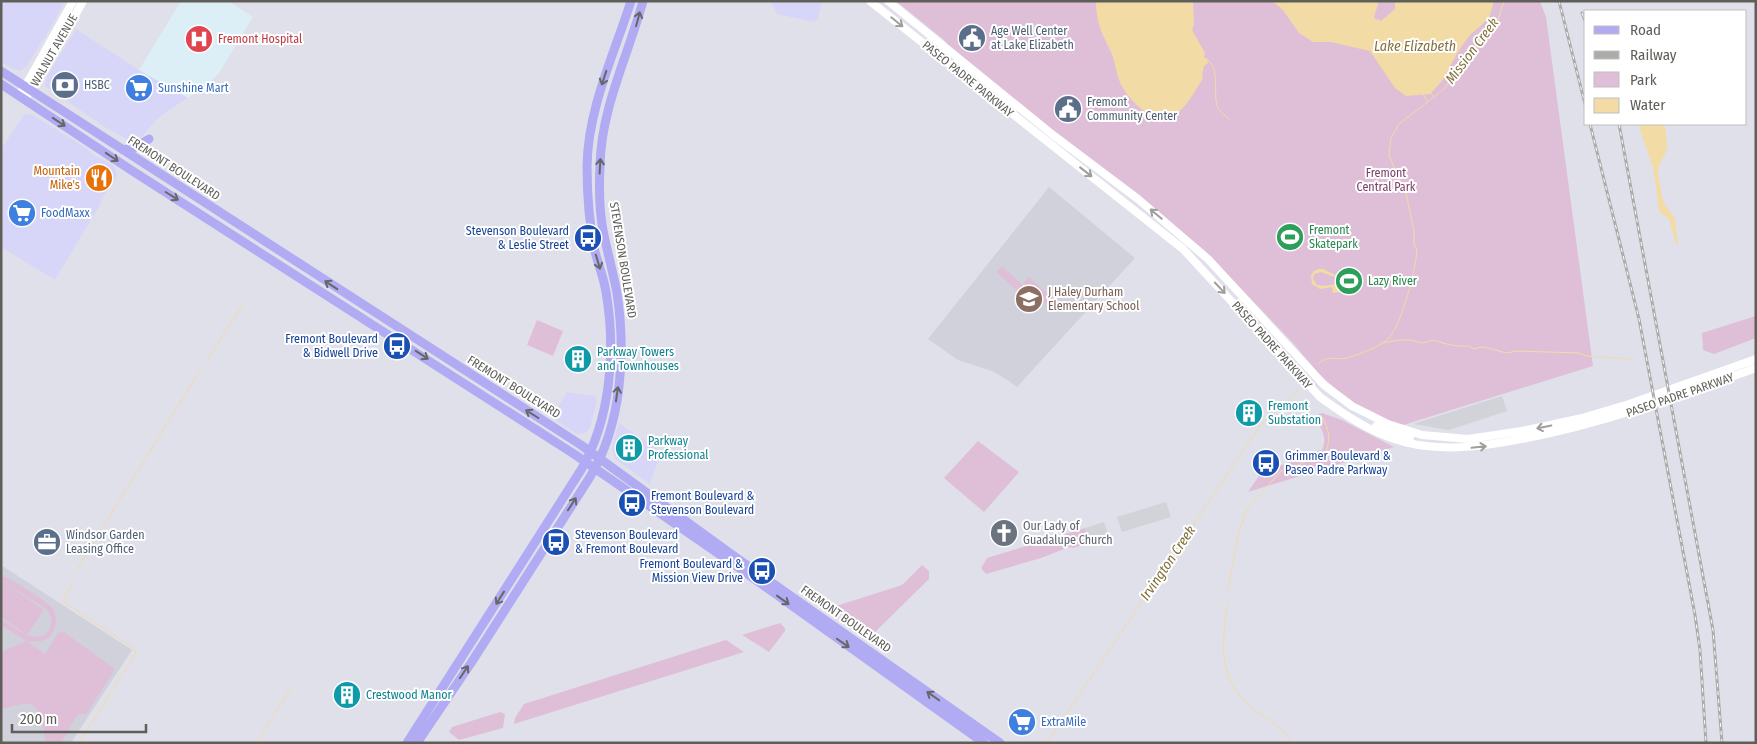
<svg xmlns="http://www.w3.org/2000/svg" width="1757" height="744" font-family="'Fira Sans Condensed',sans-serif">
	<rect width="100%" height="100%" fill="#e0e0ea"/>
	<path fill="#d7d6f8" d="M1 1H65L52 26 26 67 20 71 14 69 1 62Z
		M770 1H822L818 20 816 19 815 22 777 14Z
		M76 29 139 70 188 98 169 110 155 121 140 139 136 137H132L130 141 105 127 45 86 46 78Z
		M31 114 86 148 92 154 113 165 117 173 116 179 101 199V203L55 280 1 247V149L24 115Z
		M567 392 595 396 597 400 590 428 585 433 577 434 556 420 555 412Z
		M619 423 661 452 650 484 615 459 612 448Z"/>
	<path fill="#d2d3d8" d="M1502 396 1507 411 1449 430 1413 424Z
		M1166 502 1171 517 1122 532 1117 517Z
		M1104 522 1109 536 1089 542 1085 528Z"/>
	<path fill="#d1d1dc" d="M1049 187 1135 258 1017 387 1009 381 992 371 958 360 928 339Z
		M1 565 132 650 71 743H1Z"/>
	<path fill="#dceef6" d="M181 1H228L253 17 219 73 206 86 188 98 139 70Z"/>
	<path fill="#dfbfd7" d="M896 1H1540L1546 17 1593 366 1400 426 1355 404 1338 391 1319 374 1293 343 1204 250 991 81 953 51 944 40Z
		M1002 266 1030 292 1025 298 996 272Z
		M1029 277 1052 298 1046 304 1023 283Z
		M1756 316V338L1714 354 1703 350 1702 333Z
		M537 320 563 331 553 356 527 345Z
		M1322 413 1342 420 1394 447 1248 492 1263 470 1285 464 1300 456 1322 450C1328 437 1321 427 1313 416Z
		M978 441 1019 472 984 512 944 478Z
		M1085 528 1089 543 1073 548 1069 547 1041 558 986 574 981 568 987 558Z
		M922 565 929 571V579L870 637 833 607 902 585Z
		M1 575C11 579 48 601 53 609 57 616 57 625 53 632 47 643 36 642 27 641L45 654 58 633 64 632 115 669 86 715 78 714 61 743H46C43 732 43 706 29 704 21 703 9 708 1 709V652L26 641 1 625V619C15 627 31 644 47 633 53 625 53 616 46 609L2 581 44 610 27 635 1 617Z
		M780 623 785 628V631L769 652 742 635Z
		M726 640 744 652 514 724 515 718 524 704Z
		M500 712 505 714 503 728 459 740 449 732 452 727Z"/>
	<path fill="#f3dba6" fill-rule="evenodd" d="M1096 1H1193L1194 24 1192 30 1205 53 1204 58H1207L1208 63 1204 66 1202 76 1203 78C1197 88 1186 108 1176 114 1155 127 1133 104 1123 88 1116 77 1116 63 1111 52 1102 33 1096 23 1096 1Z
		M1272 1H1379L1374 17 1376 20 1377 19 1381 21 1395 9V1H1494L1489 18 1469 36 1459 50 1442 81 1430 94 1406 96 1395 88 1370 51 1331 42H1313L1299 33 1283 10Z
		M1639 124H1664L1666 132 1667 150 1659 165 1658 172 1662 196 1665 205 1675 218 1678 247 1676 244 1669 219 1659 212C1657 196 1656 181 1652 165 1648 151 1642 139 1639 124Z
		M1319 269H1323L1335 275 1348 269 1352 273 1353 277 1348 283 1339 287 1340 292 1333 293 1332 287 1320 289 1312 284 1311 275 1314 271ZM1321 272 1335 277 1346 272 1350 275 1348 279 1343 283 1323 286 1317 285 1313 279 1314 274Z"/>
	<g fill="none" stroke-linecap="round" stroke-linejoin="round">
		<path stroke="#f3dba6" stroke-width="1" d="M1208 60C1221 70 1212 94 1218 108 1220 112 1226 116 1230 120
			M1431 93 1433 96
			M1423 94 1427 101
			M1381 343C1390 342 1400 339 1410 340 1423 342 1418 345 1433 340 1445 344 1456 347 1469 346L1474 349 1481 347 1488 348 1506 353 1517 351 1579 353 1587 356 1597 357
			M1600 357 1630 359
			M207 360 243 304
			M1318 364C1330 353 1338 362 1350 357 1362 353 1380 347 1389 338 1402 323 1416 269 1417 249L1414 244V231L1405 188 1399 180 1389 155 1391 138 1399 124 1443 90 1482 37 1498 20 1504 1
			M77 569 199 372
			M73 583 64 597V602L132 647 136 653 79 743
			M1228 589 1238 535 1247 509 1281 471 1298 465 1326 452C1331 437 1329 430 1322 417
			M1227 604C1223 645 1216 673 1249 706 1257 713 1267 717 1275 724 1282 729 1288 736 1294 743
			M256 743 289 691 294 686
			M1047 743 1259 427C1271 412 1287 406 1298 390"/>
		<path stroke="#fff" stroke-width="8" d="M870 1 1183 249 1320 397C1350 419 1381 439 1418 445 1456 451 1491 445 1527 438 1606 423 1680 395 1756 368
			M888 1 1053 135 1138 199 1208 259 1324 385 1352 406 1388 424 1422 435 1468 439 1522 431 1582 418 1629 404 1756 359
			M19 95 30 78 73 1
			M25 99 51 58 83 1
			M1376 426 1410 438"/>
		<path stroke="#b1abf4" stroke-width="9" d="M1 71 581 445 731 554 1000 743
			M1 84 131 170 574 454 735 565 984 743
			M123 150 136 147 149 139
			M407 743 581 470C611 418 616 350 606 292 604 279 599 266 595 252 589 223 587 195 587 166 588 108 614 55 631 1
			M417 743 471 663 590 477C622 424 626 353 617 293 613 272 607 251 603 230 599 209 599 187 600 166 601 108 628 56 643 1"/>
		<defs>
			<path id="rail" d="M1559 1 1586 108
				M1582 13 1586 23
				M1590 124 1639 319 1695 615 1700 650 1706 743
				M1619 124 1713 630 1722 743"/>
		</defs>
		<use href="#rail" stroke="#ababaa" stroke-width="3"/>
		<use href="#rail" stroke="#fff" stroke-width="1" stroke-dasharray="4" stroke-linecap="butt"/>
	</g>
	<defs><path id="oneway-shaft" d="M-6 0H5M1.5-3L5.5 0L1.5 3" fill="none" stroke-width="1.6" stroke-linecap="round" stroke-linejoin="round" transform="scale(1.25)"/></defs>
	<g stroke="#676668">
		<use href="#oneway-shaft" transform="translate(638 19) rotate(-75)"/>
		<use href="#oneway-shaft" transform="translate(604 78) rotate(108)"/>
		<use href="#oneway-shaft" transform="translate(59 122) rotate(34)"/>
		<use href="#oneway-shaft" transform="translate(112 157) rotate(34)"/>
		<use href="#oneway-shaft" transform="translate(600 166) rotate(-87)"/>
		<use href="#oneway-shaft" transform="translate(172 196) rotate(32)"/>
		<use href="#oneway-shaft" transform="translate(598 262) rotate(73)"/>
		<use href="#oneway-shaft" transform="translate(331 285) rotate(-147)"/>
		<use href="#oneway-shaft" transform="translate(422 355) rotate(33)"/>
		<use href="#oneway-shaft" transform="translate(617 394) rotate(-82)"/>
		<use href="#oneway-shaft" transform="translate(532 414) rotate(-148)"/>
		<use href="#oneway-shaft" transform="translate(572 504) rotate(-57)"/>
		<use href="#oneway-shaft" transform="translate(500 598) rotate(122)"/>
		<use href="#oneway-shaft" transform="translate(783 600) rotate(36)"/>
		<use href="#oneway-shaft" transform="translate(843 643) rotate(35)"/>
		<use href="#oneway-shaft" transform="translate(464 672) rotate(-56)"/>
		<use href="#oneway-shaft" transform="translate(933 696) rotate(-145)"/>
	</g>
	<g stroke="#9f9e9b">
		<use href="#oneway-shaft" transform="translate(897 22) rotate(39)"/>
		<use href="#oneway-shaft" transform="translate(1086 172) rotate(38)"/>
		<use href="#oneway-shaft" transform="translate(1156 214) rotate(-140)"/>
		<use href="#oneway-shaft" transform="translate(1220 288) rotate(47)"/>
		<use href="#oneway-shaft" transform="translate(1544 427) rotate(168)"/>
		<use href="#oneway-shaft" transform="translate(1479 447) rotate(-6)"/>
	</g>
	<defs>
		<symbol id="civic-disc" viewBox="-11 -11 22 22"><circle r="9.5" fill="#5c6f8a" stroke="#fff"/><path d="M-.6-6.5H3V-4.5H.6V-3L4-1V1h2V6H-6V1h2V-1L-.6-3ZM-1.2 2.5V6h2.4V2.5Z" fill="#fff"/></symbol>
		<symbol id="hospital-disc" viewBox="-11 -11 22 22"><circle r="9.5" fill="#e0444e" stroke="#fff"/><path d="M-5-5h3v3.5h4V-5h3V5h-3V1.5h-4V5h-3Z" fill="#fff"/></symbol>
		<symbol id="bank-disc" viewBox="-11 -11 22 22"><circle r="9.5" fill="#5c6f8a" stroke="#fff"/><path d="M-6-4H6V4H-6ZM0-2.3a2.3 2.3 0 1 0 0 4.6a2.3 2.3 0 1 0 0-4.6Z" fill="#fff"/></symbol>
		<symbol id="supermarket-disc" viewBox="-11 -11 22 22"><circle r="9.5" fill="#3f7fe0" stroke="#fff"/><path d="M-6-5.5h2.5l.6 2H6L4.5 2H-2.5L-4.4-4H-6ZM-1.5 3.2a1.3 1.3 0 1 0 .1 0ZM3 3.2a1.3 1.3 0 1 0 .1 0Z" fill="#fff"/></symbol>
		<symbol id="restaurant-disc" viewBox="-11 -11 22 22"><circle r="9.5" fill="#e8710a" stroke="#fff"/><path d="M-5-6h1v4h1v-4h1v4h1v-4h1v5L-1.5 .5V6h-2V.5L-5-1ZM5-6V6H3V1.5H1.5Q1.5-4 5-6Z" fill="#fff"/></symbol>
		<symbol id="stadium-disc" viewBox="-11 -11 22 22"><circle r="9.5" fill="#2e9e5b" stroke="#fff"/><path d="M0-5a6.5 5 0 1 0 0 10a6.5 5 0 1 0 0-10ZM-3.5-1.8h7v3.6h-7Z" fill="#fff"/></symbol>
		<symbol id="bus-disc" viewBox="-11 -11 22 22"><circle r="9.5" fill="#1a4fb4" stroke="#fff"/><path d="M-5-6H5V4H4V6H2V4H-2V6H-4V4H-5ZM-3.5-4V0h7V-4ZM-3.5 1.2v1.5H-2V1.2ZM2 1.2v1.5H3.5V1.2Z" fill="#fff"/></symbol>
		<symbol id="school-disc" viewBox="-11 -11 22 22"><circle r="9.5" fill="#8d6e63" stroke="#fff"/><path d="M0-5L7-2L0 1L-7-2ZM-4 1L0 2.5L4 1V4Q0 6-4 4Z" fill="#fff"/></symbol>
		<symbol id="building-disc" viewBox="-11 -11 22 22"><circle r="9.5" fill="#0f9aa8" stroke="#fff"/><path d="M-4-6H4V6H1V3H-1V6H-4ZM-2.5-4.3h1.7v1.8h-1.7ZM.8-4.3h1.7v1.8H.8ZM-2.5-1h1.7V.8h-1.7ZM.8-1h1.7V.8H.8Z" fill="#fff"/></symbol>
		<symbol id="church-disc" viewBox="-11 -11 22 22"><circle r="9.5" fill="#6b7280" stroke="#fff"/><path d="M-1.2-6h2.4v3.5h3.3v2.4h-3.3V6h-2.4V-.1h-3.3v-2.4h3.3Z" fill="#fff"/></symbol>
		<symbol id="office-disc" viewBox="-11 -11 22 22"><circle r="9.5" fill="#5c6f8a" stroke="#fff"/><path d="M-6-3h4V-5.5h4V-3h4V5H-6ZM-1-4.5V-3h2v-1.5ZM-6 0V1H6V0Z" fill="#fff"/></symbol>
	</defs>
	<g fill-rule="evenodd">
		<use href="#civic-disc" x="956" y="22" width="32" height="32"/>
		<use href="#hospital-disc" x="183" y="23" width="32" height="32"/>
		<use href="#bank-disc" x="49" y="69" width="32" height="32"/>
		<use href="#supermarket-disc" x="123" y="72" width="32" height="32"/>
		<use href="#civic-disc" x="1052" y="93" width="32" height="32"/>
		<use href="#restaurant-disc" x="83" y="162" width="32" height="32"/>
		<use href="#supermarket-disc" x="6" y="197" width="32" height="32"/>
		<use href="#stadium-disc" x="1274" y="221" width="32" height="32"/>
		<use href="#bus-disc" x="572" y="222" width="32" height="32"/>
		<use href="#stadium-disc" x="1333" y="265" width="32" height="32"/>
		<use href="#school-disc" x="1013" y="283" width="32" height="32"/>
		<use href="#bus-disc" x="381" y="330" width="32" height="32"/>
		<use href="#building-disc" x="562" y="343" width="32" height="32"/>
		<use href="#building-disc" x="1233" y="397" width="32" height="32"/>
		<use href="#building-disc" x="613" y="432" width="32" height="32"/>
		<use href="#bus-disc" x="1250" y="447" width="32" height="32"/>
		<use href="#bus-disc" x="616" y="487" width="32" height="32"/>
		<use href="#church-disc" x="988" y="517" width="32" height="32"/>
		<use href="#office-disc" x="31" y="526" width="32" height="32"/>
		<use href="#bus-disc" x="540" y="526" width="32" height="32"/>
		<use href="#bus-disc" x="746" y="555" width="32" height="32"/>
		<use href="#building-disc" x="331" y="679" width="32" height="32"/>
		<use href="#supermarket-disc" x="1006" y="706" width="32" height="32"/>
	</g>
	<g text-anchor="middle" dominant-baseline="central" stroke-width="4" stroke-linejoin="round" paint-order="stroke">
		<g font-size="12" fill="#4e5e75" stroke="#fff" text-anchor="start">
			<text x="991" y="31">Age Well Center<tspan x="991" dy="14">at Lake Elizabeth</tspan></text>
			<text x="84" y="85">HSBC</text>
			<text x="1087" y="102">Fremont<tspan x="1087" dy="14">Community Center</tspan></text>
			<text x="66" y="535">Windsor Garden<tspan x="66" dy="14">Leasing Office</tspan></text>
		</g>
		<g font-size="12" fill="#be3a42" stroke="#fff" text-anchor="start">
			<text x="218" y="39">Fremont Hospital</text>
		</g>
		<g font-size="12" fill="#5f5e59" stroke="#fff">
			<text transform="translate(54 50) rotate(-60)">WALNUT AVENUE</text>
			<text transform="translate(968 79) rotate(39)">PASEO PADRE PARKWAY</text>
			<text transform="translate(174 168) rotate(33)">FREMONT BOULEVARD</text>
			<text transform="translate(623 260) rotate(81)">STEVENSON BOULEVARD</text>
			<text transform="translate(1272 345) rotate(48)">PASEO PADRE PARKWAY</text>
			<text transform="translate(514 387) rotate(32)">FREMONT BOULEVARD</text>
			<text transform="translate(1680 395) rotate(-19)">PASEO PADRE PARKWAY</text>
			<text transform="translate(846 619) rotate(35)">FREMONT BOULEVARD</text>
		</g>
		<g font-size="12" fill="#366cbe" stroke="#fff" text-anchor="start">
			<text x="158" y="88">Sunshine Mart</text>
			<text x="41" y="213">FoodMaxx</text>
			<text x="1041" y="722">ExtraMile</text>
		</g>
		<g font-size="12" fill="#c56008" stroke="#fff" text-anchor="end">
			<text x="80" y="171">Mountain<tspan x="80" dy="14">Mike's</tspan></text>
		</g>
		<g font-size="12" fill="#7a3d68" stroke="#fff">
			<text x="1386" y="173">Fremont<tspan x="1386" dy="14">Central Park</tspan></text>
		</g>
		<g font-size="12" fill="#27864d" stroke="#fff" text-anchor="start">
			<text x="1309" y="230">Fremont<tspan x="1309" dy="14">Skatepark</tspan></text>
			<text x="1368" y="281">Lazy River</text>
		</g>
		<g font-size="12" fill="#164399" stroke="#fff" text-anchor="end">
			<text x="569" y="231">Stevenson Boulevard<tspan x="569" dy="14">&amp; Leslie Street</tspan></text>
			<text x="378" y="339">Fremont Boulevard<tspan x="378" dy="14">&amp; Bidwell Drive</tspan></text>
			<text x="1285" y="456" text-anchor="start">Grimmer Boulevard &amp;<tspan x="1285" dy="14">Paseo Padre Parkway</tspan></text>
			<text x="651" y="496" text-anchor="start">Fremont Boulevard &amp;<tspan x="651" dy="14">Stevenson Boulevard</tspan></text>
			<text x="575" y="535" text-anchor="start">Stevenson Boulevard<tspan x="575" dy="14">&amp; Fremont Boulevard</tspan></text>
			<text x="743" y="564">Fremont Boulevard &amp;<tspan x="743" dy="14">Mission View Drive</tspan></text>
		</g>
		<g font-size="12" fill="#785e54" stroke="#fff" text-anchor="start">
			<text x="1048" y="292">J Haley Durham<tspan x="1048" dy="14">Elementary School</tspan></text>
		</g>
		<g font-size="12" fill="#0d838f" stroke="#fff" text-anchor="start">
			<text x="597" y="352">Parkway Towers<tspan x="597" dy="14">and Townhouses</tspan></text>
			<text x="1268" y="406">Fremont<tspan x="1268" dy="14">Substation</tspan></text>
			<text x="648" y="441">Parkway<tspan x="648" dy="14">Professional</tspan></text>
			<text x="366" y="695">Crestwood Manor</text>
		</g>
		<g font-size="12" fill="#5b616d" stroke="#fff" text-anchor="start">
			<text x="1023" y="526">Our Lady of<tspan x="1023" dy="14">Guadalupe Church</tspan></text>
		</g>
		<g font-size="14" font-style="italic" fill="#82713c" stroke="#fff">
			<text x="1415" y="46">Lake Elizabeth</text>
			<text transform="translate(1472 51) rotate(-53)">Mission Creek</text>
			<text transform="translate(1168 563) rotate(-56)">Irvington Creek</text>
		</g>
	</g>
	<rect width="1757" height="744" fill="none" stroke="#5f5e59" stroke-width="5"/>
	<rect x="1584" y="10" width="162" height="115" fill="#ffffff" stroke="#bfbfbd"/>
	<rect x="1594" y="26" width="25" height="8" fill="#b1abf4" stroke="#bfbfbd"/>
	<text x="1630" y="35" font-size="15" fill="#5f5e59">Road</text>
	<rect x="1594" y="51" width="25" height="8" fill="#ababaa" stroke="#bfbfbd"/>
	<text x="1630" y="60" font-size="15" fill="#5f5e59">Railway</text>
	<rect x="1594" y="72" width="25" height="15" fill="#dfbfd7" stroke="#bfbfbd"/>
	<text x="1630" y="85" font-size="15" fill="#5f5e59">Park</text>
	<rect x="1594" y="98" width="25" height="15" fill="#f3dba6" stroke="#bfbfbd"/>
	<text x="1630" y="110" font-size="15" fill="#5f5e59">Water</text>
	<path d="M12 724v8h134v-8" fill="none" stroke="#5f5e59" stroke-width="2.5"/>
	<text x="20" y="724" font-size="15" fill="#5f5e59" stroke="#ffffff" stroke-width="4" paint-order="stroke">200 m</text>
</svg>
